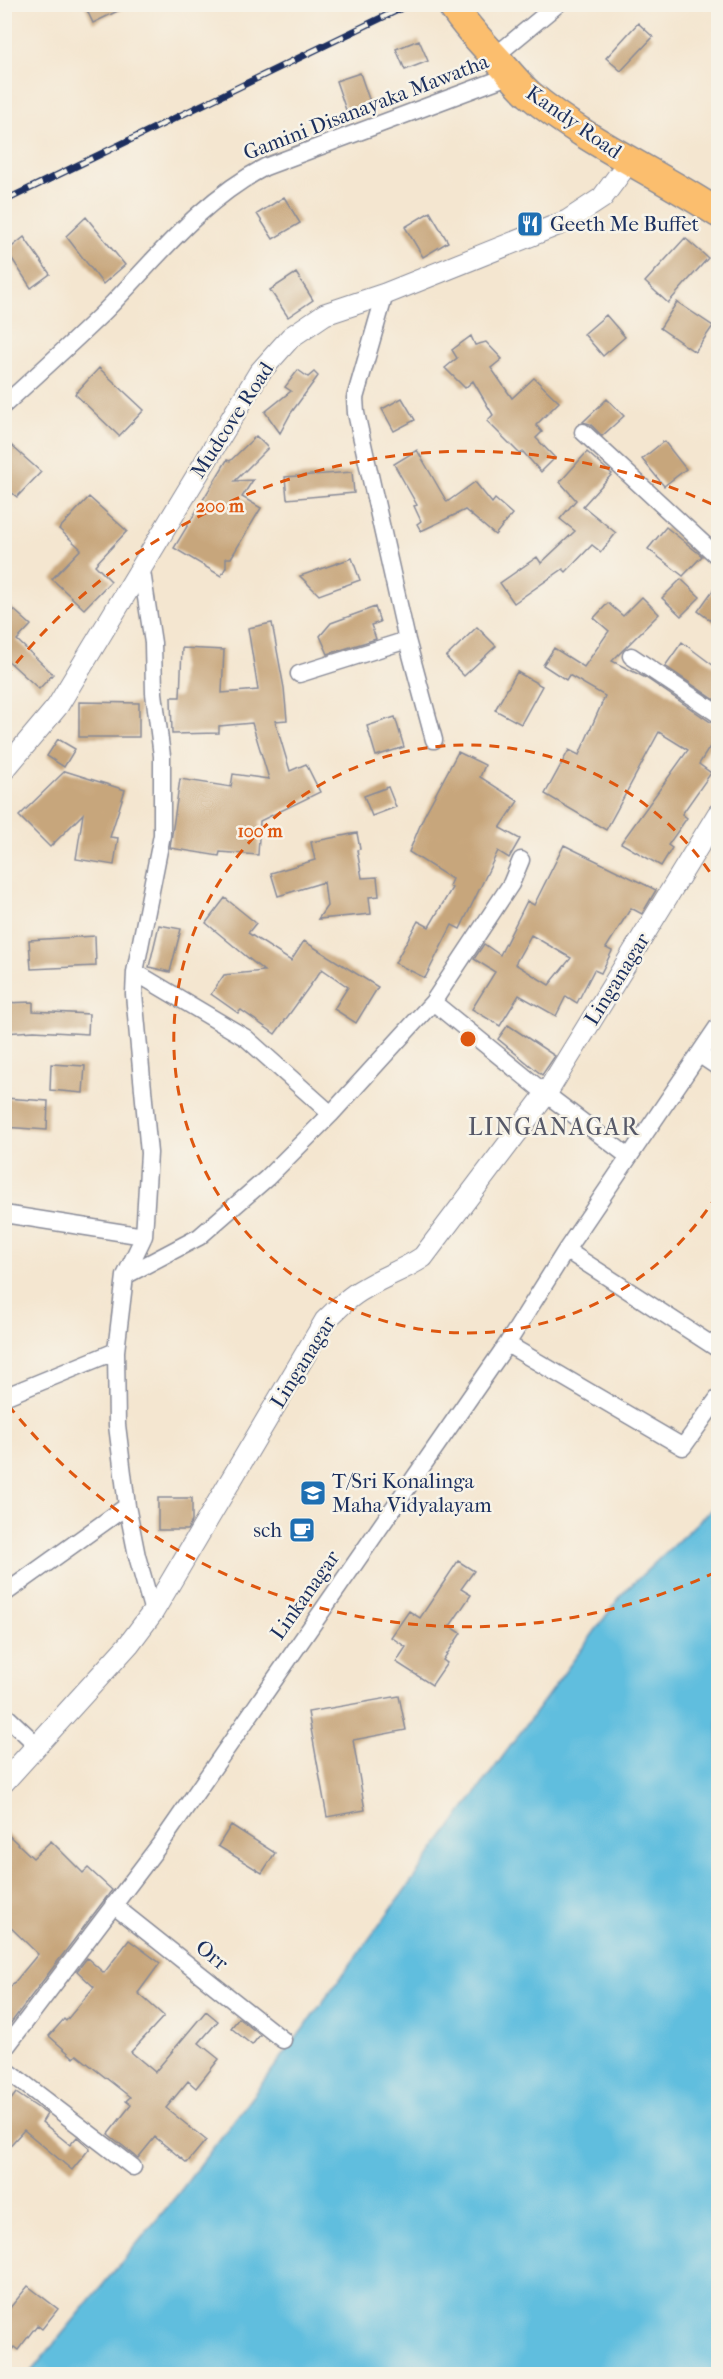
<svg xmlns="http://www.w3.org/2000/svg" width="723" height="2379" font-family="'IM FELL French Canon',serif">
	<rect width="100%" height="100%" fill="#f7f3e8"/>
	<filter id="ink" filterUnits="userSpaceOnUse"><feTurbulence type="fractalNoise" baseFrequency=".0167" numOctaves="2"/><feDisplacementMap in="SourceGraphic" scale="12" xChannelSelector="R" yChannelSelector="G"/><feConvolveMatrix kernelMatrix="1 2 1 2 8 2 1 2 1" color-interpolation-filters="sRGB"/></filter>
	<filter id="wash" filterUnits="userSpaceOnUse"><feTurbulence type="fractalNoise" baseFrequency=".008" numOctaves="4" result="noise"/><feDisplacementMap in="SourceGraphic" scale="24" xChannelSelector="R" yChannelSelector="G"/><feGaussianBlur stdDeviation="1.35" result="paint"/><feColorMatrix in="noise" values="0 0 0 0 0 0 0 0 0 0 0 0 0 0 0 0 0 1.4 0 .05"/><feComposite in="paint" operator="in"/></filter>
	<g filter="url(#wash)">
		<rect width="100%" height="100%" fill="#f4e6d0"/>
		<path fill="#60bede" stroke="#3e769e" stroke-width="1.5" d="M718 1503V2374H29L178 2194 292 2044 622 1594Z"/>
		<g id="blocks">
			<path fill="#c7a67b" fill-rule="evenodd" d="M84 4H132L93 23Z
				M638 23 653 37 621 71 606 58Z
				M419 40 428 61 405 70 396 49Z
				M360 73 371 105 347 113 336 81Z
				M284 197 300 223 273 239 257 214Z
				M430 212 448 242 423 257 405 227Z
				M86 217 125 265 103 284 66 236Z
				M24 237 50 274 31 288 7 251Z
				M685 238 708 258 668 303 645 282Z
				M296 273 313 300 288 317 270 290Z
				M677 302 713 326 695 352 660 328Z
				M606 315 625 337 603 356 584 334Z
				M471 336 475 345 486 342 502 359 491 368 512 398 534 378 559 402 536 425 542 432 536 438 555 458 541 472 523 452 520 454 487 421 493 415 473 381 465 388 445 368 457 358 452 350Z
				M99 368 144 410 119 436 75 394Z
				M298 370 308 377 314 372 318 376 291 413 280 433 265 412 291 391 285 387Z
				M402 398 415 420 394 431 382 409Z
				M607 399 624 416 602 436 590 424 583 422Z
				M256 436 268 448 235 481 253 480 242 497 261 508 231 558H226V567L221 576 174 548 227 460 230 461Z
				M4 439 41 472 17 497 4 486Z
				M664 441 686 469 664 486 642 459Z
				M417 450 447 502 475 482 492 503 495 499 512 514 495 535 465 510 421 531 417 524 421 521 414 506 417 505 394 464Z
				M587 452 612 474 583 506 616 533 601 552 592 545 566 572 563 569 514 603 500 583 537 557 541 563 575 531 560 519 576 500 560 482Z
				M352 472 354 493 287 499 285 477Z
				M89 497 127 531 95 565 111 581 84 609 52 579 81 549 59 529Z
				M666 527 702 556 683 576 648 549Z
				M352 558 360 580 319 595 300 576Z
				M681 579 700 597 681 616 662 598Z
				M718 583V626L698 611Z
				M642 597 659 614 612 661 646 678 712 723 718 724V734L699 764 711 773 682 814 687 818 668 845 672 848 661 866 621 843 688 750 659 732 606 830 545 794 569 750 579 755 605 696 569 675 566 680 543 665 554 648 584 667 609 631 594 618 608 603 623 616Z
				M4 601 31 625 17 640 53 674 39 689 4 657Z
				M375 607 380 622 371 625 376 639 328 654 320 636 331 623Z
				M272 623 284 688 287 720 275 721 290 771 306 764 320 792 260 821 258 855 220 852 219 856 170 848 180 779 231 787 233 774 269 779 252 723 219 726V733L172 734 171 697H180L182 648 224 650 222 693 258 690 248 628Z
				M477 627 496 646 464 676 446 657Z
				M682 642 718 669V702L665 666Z
				M517 672 542 686 521 724 495 710Z
				M79 702 139 703V737H79Z
				M395 717 404 747 376 756 367 726Z
				M58 739 75 749 64 767 47 756Z
				M458 752 485 765 480 777 518 801 500 828 520 839 509 858 498 851 460 929 452 925 425 978 395 963 418 921 429 927 452 888 449 886 452 879 409 852 424 816Z
				M65 771 125 790 110 837 118 838 114 865 76 859 83 814 50 847 19 816Z
				M388 787 396 807 372 816 364 796Z
				M357 833 360 849 357 850 362 878 377 877 379 896 369 897 371 914 318 919 327 906 324 882 278 896 271 873 315 860 311 842Z
				M564 845 656 890 642 914 631 908 606 948 612 951 601 973 594 970 577 1003 566 996 556 1016 519 995 500 1026 472 1009 495 972 474 959 484 944 500 955 527 901 534 905ZM531 935 571 958 549 985 515 964Z
				M225 898 256 923 248 933 291 961 304 941 378 987 356 1023 334 1009 348 987 322 969 275 1034 241 1010 238 1013 211 994 224 975 264 971 206 923Z
				M159 925 181 929 170 972 149 967Z
				M95 936 96 966 31 969 29 940Z
				M33 1002V1011L89 1014 88 1034 34 1031 4 1033V1003Z
				M508 1025 555 1056 542 1075 498 1039Z
				M51 1064 85 1066 83 1093 50 1090Z
				M4 1098 48 1101 47 1130 4 1127Z
				M158 1498H192V1521L187 1530H158Z
				M458 1561 474 1571 461 1589 471 1595 450 1626 461 1633 443 1660 447 1663 432 1685 396 1662 406 1647 391 1637 409 1611 420 1618Z
				M399 1696 406 1730 353 1740 365 1810 327 1817 308 1712Z
				M231 1825 275 1853 262 1873 218 1846Z
				M4 1831 33 1858 51 1841 83 1873 88 1868 112 1890 4 2032V1995L38 1954 4 1921Z
				M129 1940 160 1963 138 1993 164 2016 131 2052 155 2072 206 2011 218 2021 199 2043 219 2059 196 2088 188 2081 166 2108 206 2140 187 2163 155 2137 138 2158 108 2134 131 2105 126 2101 130 2097 77 2055 74 2058 49 2036 64 2019 66 2021 94 1987 77 1971 87 1958 104 1973Z
				M239 2018 260 2035 252 2045 231 2028Z
				M16 2093 47 2114 42 2122 70 2145 77 2137 90 2148 72 2170 24 2130 4 2152V2109Z
				M28 2286 58 2309 42 2329 37 2325 18 2350 14 2347 4 2358V2315Z"/>
		</g>
	</g>
	<g filter="url(#ink)">
		<use href="#blocks" fill-opacity="0" stroke="#888a97" stroke-width="1.5"/>
		<g fill="none" stroke-linecap="round" stroke-linejoin="round">
			<defs>
				<path id="minor" d="M494 57 558 4
					M385 294 355 398 356 413 407 640 434 740
					M4 405C37 375 70 345 102 314 154 262 198 202 265 167L511 75
					M583 432 718 557
					M141 565 153 643 154 693 162 756V835L135 972 134 994 149 1153 144 1236 125 1276 116 1351 117 1425 127 1506 137 1556 153 1612
					M631 656 718 714
					M299 674 407 640
					M135 972 246 1038 331 1114
					M433 1002 511 884 521 860
					M700 1055 718 1067
					M4 1214 144 1236
					M566 1250 718 1349
					M125 1276 199 1237 267 1178 331 1114 433 1002 546 1094 629 1157
					M507 1344 683 1447 718 1398
					M4 1397 116 1351
					M4 1594 127 1506
					M4 1714 38 1746
					M113 1905 283 2040
					M4 2050 164 1839 507 1344 566 1250 718 1026
					M4 2068 133 2167"/>
				<path id="tertiary" d="M4 770 57 707 259 373 291 337 325 314 385 294 567 221 602 198 630 160
					M4 1782 129 1644 153 1612 325 1321C338 1308 350 1296 365 1288 384 1276 404 1270 423 1257L546 1094 718 814"/>
				<path id="trunk" d="M451 4C464 24 479 40 495 57 506 69 517 83 529 94 586 142 656 172 718 213"/>
			</defs>
			<use href="#minor" stroke="#888a97" stroke-width="19"/>
			<use href="#tertiary" stroke="#888a97" stroke-width="23"/>
			<use href="#trunk" stroke="#888a97" stroke-width="31"/>
			<use href="#minor" stroke="#fff" stroke-width="16"/>
			<use href="#tertiary" stroke="#fff" stroke-width="21"/>
			<use href="#trunk" stroke="#fbbe6e" stroke-width="28"/>
			<defs>
				<path id="rail" d="M4 201 410 4"/>
			</defs>
			<use href="#rail" stroke="#1b2f5e" stroke-width="7"/>
			<use href="#rail" stroke="#f7f3e8" stroke-width="4.5" stroke-dasharray="14" stroke-linecap="butt"/>
		</g>
	</g>
	<g fill="none" stroke="#de5710" stroke-width="3" stroke-dasharray="10 8">
		<path d="M717 1195A294 294 0 1 1 717 883"/>
		<path d="M716 1572A588 588 0 0 1 5 1401M5 677A588 588 0 0 1 716 506"/>
	</g>
	<defs>
		<symbol id="restaurant-square" viewBox="-11 -11 22 22"><rect x="-9" y="-9" width="18" height="18" rx="4" fill="#1f6fb2" stroke="#f7f3e8"/><path d="M-5-6h1v4h1v-4h1v4h1v-4h1v5L-1.5 .5V6h-2V.5L-5-1ZM5-6V6H3V1.5H1.5Q1.5-4 5-6Z" fill="#fff"/></symbol>
		<symbol id="school-square" viewBox="-11 -11 22 22"><rect x="-9" y="-9" width="18" height="18" rx="4" fill="#1f6fb2" stroke="#f7f3e8"/><path d="M0-5L7-2L0 1L-7-2ZM-4 1L0 2.5L4 1V4Q0 6-4 4Z" fill="#fff"/></symbol>
		<symbol id="cafe-square" viewBox="-11 -11 22 22"><rect x="-9" y="-9" width="18" height="18" rx="4" fill="#1f6fb2" stroke="#f7f3e8"/><path d="M-5.5-4.5H6V0H3Q3 3.5 0 3.5H-2.5Q-5.5 3.5-5.5 0ZM3-3.2v2h1.7v-2ZM-6 4.5H4V6H-6Z" fill="#fff"/></symbol>
	</defs>
	<g fill-rule="evenodd">
		<use href="#restaurant-square" x="515" y="209" width="30" height="30"/>
		<use href="#school-square" x="298" y="1478" width="30" height="30"/>
		<use href="#cafe-square" x="287" y="1515" width="30" height="30"/>
	</g>
	<g text-anchor="middle" dominant-baseline="central" stroke-width="5" stroke-linejoin="round" paint-order="stroke">
		<g font-size="21" fill="#1b2f5e" stroke="#f7f3e8">
			<text transform="translate(366 107) rotate(-21)">Gamini Disanayaka Mawatha</text>
			<text transform="translate(574 122) rotate(35)">Kandy Road</text>
			<text transform="translate(232 420) rotate(-57)">Mudcove Road</text>
			<text transform="translate(617 979) rotate(-58)">Linganagar</text>
			<text transform="translate(303 1362) rotate(-58)">Linganagar</text>
			<text transform="translate(305 1595) rotate(-55)">Linkanagar</text>
			<text transform="translate(212 1955) rotate(39)">Orr</text>
		</g>
		<g font-size="21" fill="#1b2f5e" stroke="#f7f3e8" text-anchor="start">
			<text x="550" y="224">Geeth Me Buffet</text>
			<text x="332" y="1481">T/Sri Konalinga<tspan x="332" dy="24">Maha Vidyalayam</tspan></text>
			<text x="282" y="1530" text-anchor="end">sch</text>
		</g>
		<g font-size="24" letter-spacing="1.5" fill="#575968" stroke="#f7f3e8">
			<text x="554" y="1127">LINGANAGAR</text>
		</g>
	</g>
	<circle cx="468" cy="1039" r="9" fill="#de5710" stroke="#f7f3e8" stroke-width="3"/>
	<g font-size="18" text-anchor="middle" font-weight="bold" fill="#de5710" stroke="#f7f3e8" stroke-width="5" stroke-linejoin="round" paint-order="stroke">
		<text x="220" y="512">200 m</text>
		<text x="260" y="837">100 m</text>
	</g>
	<rect width="723" height="2379" fill="none" stroke="#f7f3e8" stroke-width="24"/>
</svg>
